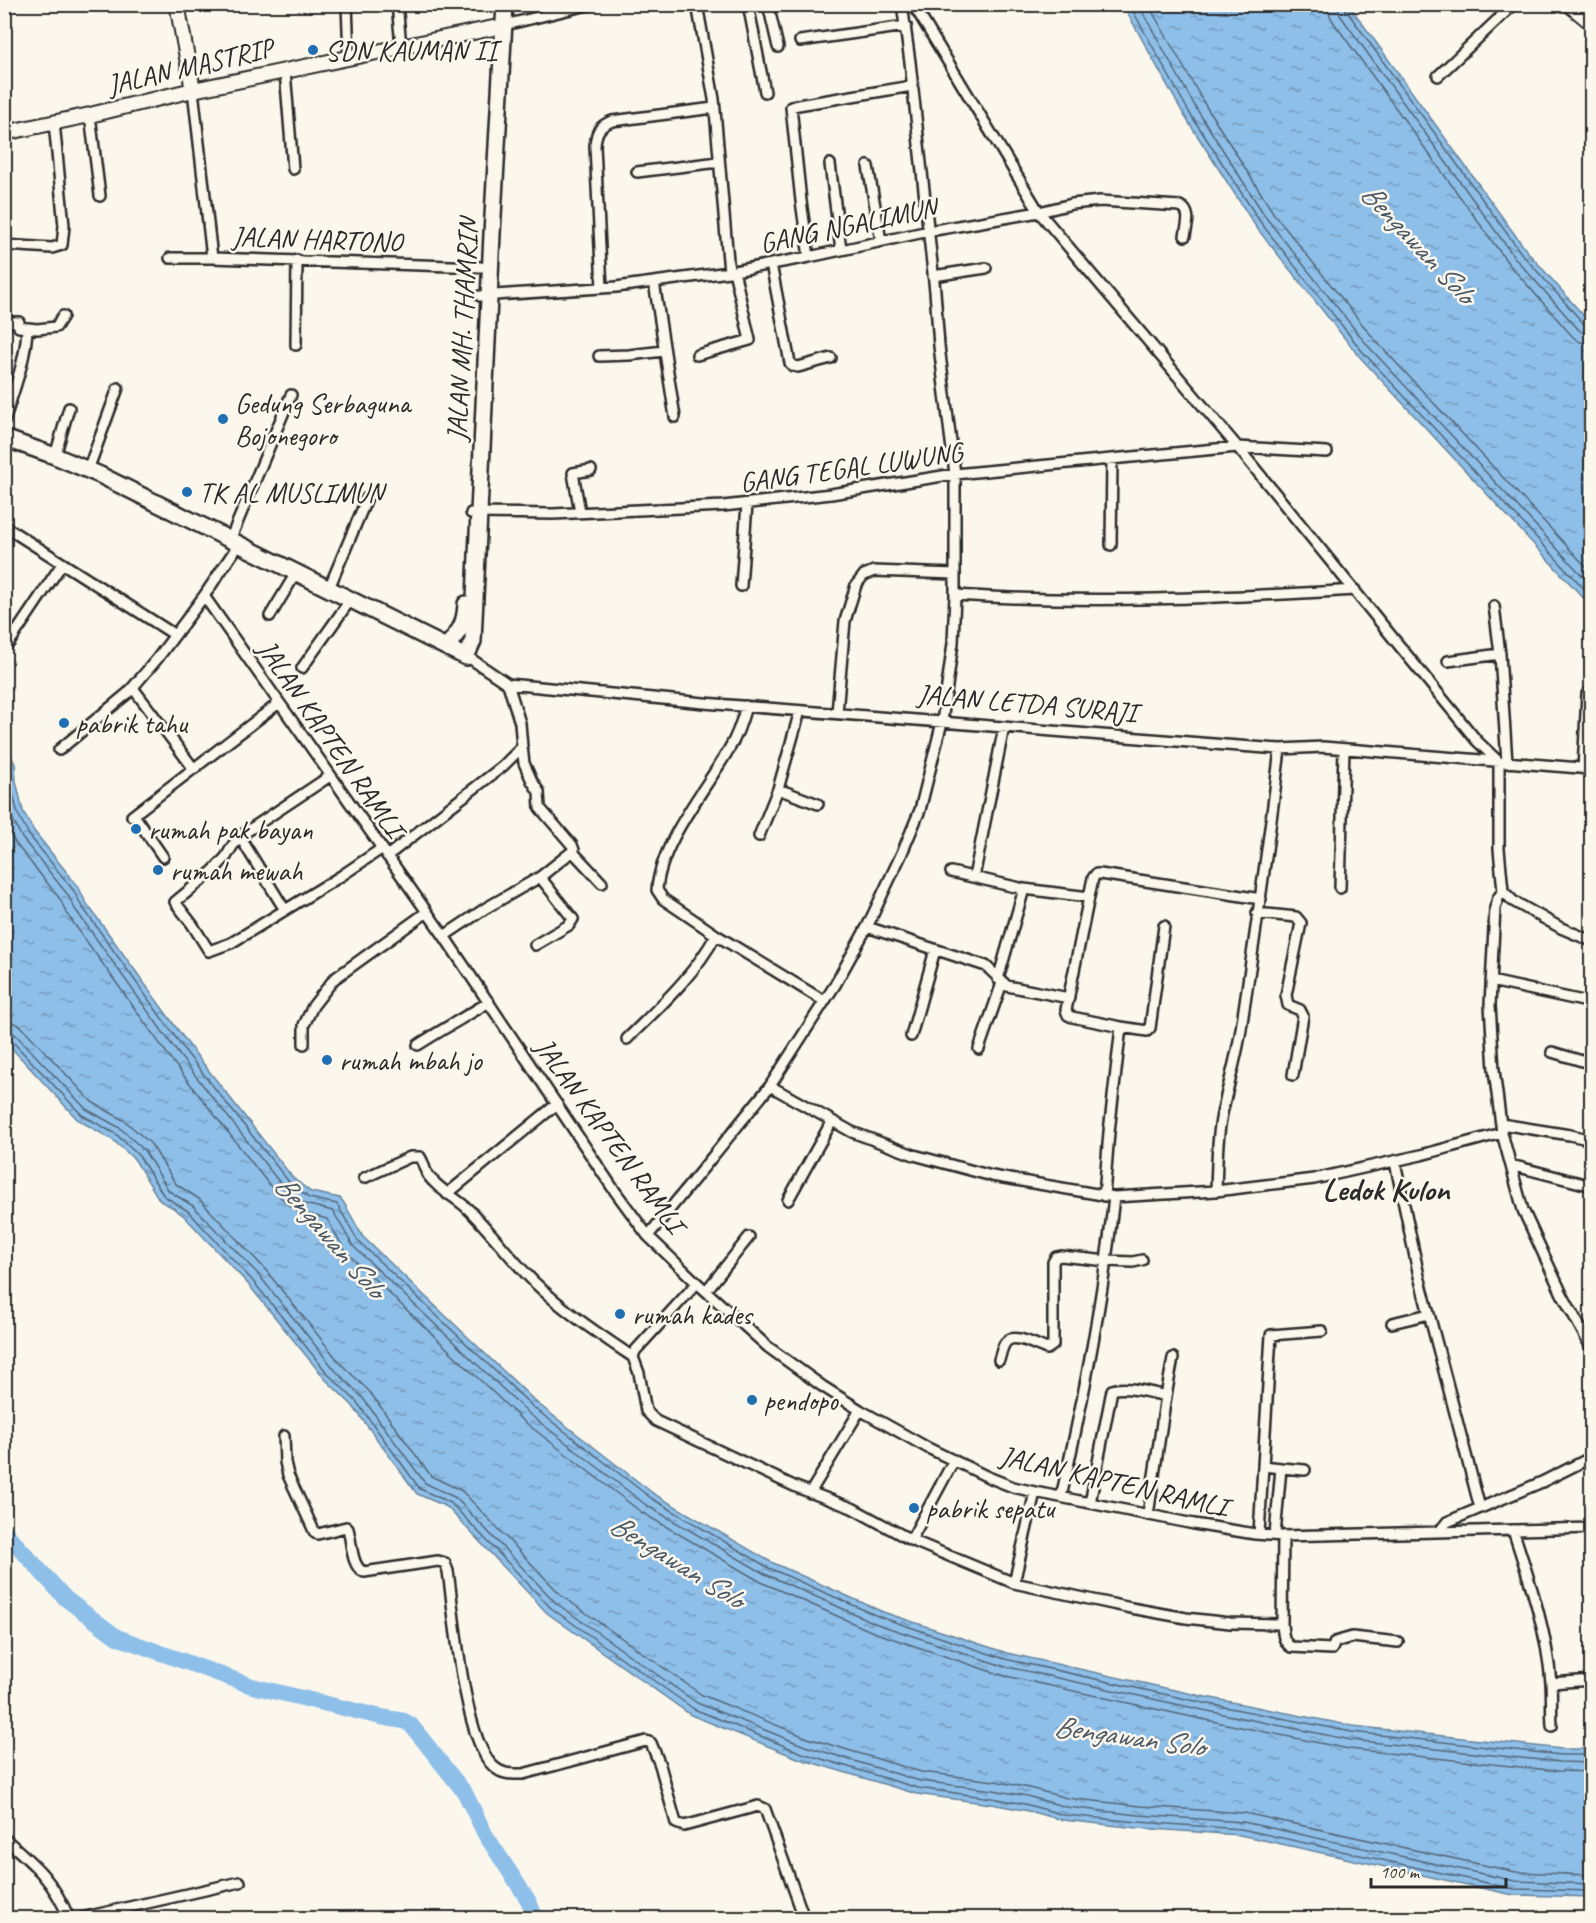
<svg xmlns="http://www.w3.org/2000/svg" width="1596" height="1923" font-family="Caveat,sans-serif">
	<defs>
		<pattern id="water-ripples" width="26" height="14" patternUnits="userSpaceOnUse" patternTransform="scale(1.5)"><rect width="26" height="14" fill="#8ebfe9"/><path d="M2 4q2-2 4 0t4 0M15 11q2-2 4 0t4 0" fill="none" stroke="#749bbd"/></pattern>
	</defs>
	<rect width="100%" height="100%" fill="#fbf7ec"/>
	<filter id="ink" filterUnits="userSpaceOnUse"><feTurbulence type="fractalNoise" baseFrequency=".0167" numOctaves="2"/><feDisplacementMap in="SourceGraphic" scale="12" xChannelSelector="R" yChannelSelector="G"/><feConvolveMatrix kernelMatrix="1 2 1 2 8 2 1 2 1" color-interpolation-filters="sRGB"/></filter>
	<g filter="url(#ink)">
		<path fill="url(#water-ripples)" stroke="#66849d" stroke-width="1.5" d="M1123 5H1349L1526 250 1591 324V606L1358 355 1256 227 1184 115Z
			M5 743 15 764 16 781 23 811 34 831 79 888 85 901 191 1048 293 1178 311 1192 340 1198 344 1203 363 1237 537 1403 654 1494 771 1562 883 1612 1007 1653 1206 1697 1353 1726 1562 1749H1591V1897L1513 1895 1240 1835 1138 1828 1063 1820 1024 1810 991 1804 917 1794 800 1759 691 1715 547 1613 447 1507 417 1494 352 1405 325 1379 248 1284 184 1216 172 1207 160 1201 135 1160 113 1140 78 1120 5 1041Z"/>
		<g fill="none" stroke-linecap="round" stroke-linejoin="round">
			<path stroke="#536677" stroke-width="1.5" d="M1129 4 1189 112 1261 223 1362 351 1592 597
				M1138 4 1196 108 1267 219 1368 346 1592 586
				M1148 4 1204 103 1274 214 1375 340 1592 573
				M1328 4 1329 13 1332 20 1508 263 1573 337 1580 342 1592 344
				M1337 4 1340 15 1515 258 1579 330 1585 334 1592 335
				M1344 4 1346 10 1521 253 1585 325 1592 327
				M4 757 9 765 10 782 18 814 29 835 74 891 81 905 186 1052 289 1182 309 1198 337 1204 358 1241 533 1407 651 1498 769 1568 880 1617 1005 1659 1204 1703 1352 1732 1561 1755H1592
				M4 790 11 816 22 838 68 895 75 909 180 1056 284 1188 305 1204 333 1211 353 1246 528 1413 646 1505 765 1574 877 1624 1003 1666 1203 1710 1351 1740 1560 1762 1592 1763
				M4 824 16 844 60 899 67 914 173 1062 275 1192 290 1206 300 1212 327 1219 346 1252 522 1420 641 1512 761 1582 873 1632 1001 1675 1201 1719 1349 1749 1559 1771 1592 1772
				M4 1021 12 1022 21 1026 92 1102 125 1121 151 1144 176 1184 199 1199 264 1268 341 1364 369 1391 431 1476 462 1491 562 1596 702 1695 808 1738 921 1772 995 1781 1029 1788 1067 1798 1140 1806 1244 1813 1516 1872 1592 1875
				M4 1030 11 1031 16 1035 86 1109 120 1128 144 1150 169 1191 193 1206 258 1274 335 1370 362 1397 425 1483 456 1498 556 1603 697 1703 805 1746 920 1781 993 1790 1027 1796 1066 1807 1139 1815 1243 1822 1515 1881 1592 1884
				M4 1038 11 1040 82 1115 116 1134 139 1156 164 1196 188 1211 252 1280 329 1375 356 1401 420 1489 451 1503 551 1608 694 1709 802 1753 918 1788 992 1798 1025 1804 1064 1815 1138 1822 1241 1829 1514 1889 1592 1891"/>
			<path stroke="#8ebfe9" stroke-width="16" d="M4 1531 66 1599 117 1637 252 1686 381 1717 404 1721 411 1725 465 1793 485 1834 528 1900 536 1918"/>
			<defs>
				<path id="street" d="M347 4 349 57
					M397 4 401 46
					M697 4 714 99 729 272
					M748 4 765 92
					M768 4 778 47
					M913 4 1039 212 1235 444 1477 741 1499 762V849L1503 891 1513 901 1561 928 1592 941
					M501 26 592 4
					M800 41 906 26
					M285 71 293 169
					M1438 76 1514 4
					M193 90 212 258 481 267
					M4 113 6 132
					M90 115 100 196
					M830 164 841 250
					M868 166 881 241
					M637 172 719 162
					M4 245 52 248 62 245 64 226 54 122
					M809 257 801 201 791 107 798 105 912 86
					M170 258H212
					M771 264 790 363 793 366 798 367 831 358
					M933 276 986 268
					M654 282 675 417
					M602 288 595 146C596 132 599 126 612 121L714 108
					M480 296 616 287 729 272 809 257 929 231 1039 212 1072 204 1100 201 1180 206C1192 212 1187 224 1185 236
					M4 322H19V327L37 329 56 327 63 316
					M296 345 297 260
					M697 355 750 340 734 271
					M599 356 629 355 664 351
					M4 422C13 391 26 361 27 328
					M55 456 69 408
					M88 470 118 388
					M580 512 573 473 591 470
					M471 513 553 514 723 506 831 494 955 474 1237 447 1327 452
					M4 526 175 635
					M230 540 291 395
					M239 544 204 596 444 936 612 1187 648 1236 697 1283 768 1347 822 1386 860 1410 928 1448 988 1477 1013 1487 1035 1492 1194 1524 1255 1534 1283 1536 1592 1528
					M1111 545 1112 459
					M741 586 747 504
					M329 588 367 498
					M955 595C1088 604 1222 598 1355 590
					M1494 606 1500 654 1507 763
					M270 616 296 573
					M9 643 62 564
					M471 659 508 684 529 686 704 703 1226 745 1280 749 1323 747 1592 769
					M1448 661 1500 654
					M302 668 351 599
					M133 688 194 769
					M746 706C742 721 737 736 729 749 706 789 660 843 657 890L663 899 716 935 824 1001
					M800 711 778 789 818 804
					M837 713 845 621 856 585 864 575 874 571 955 574
					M59 750 128 693 157 659 204 596
					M1583 769 1587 694
					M330 776 246 832 233 845 226 857 213 871 175 902 192 924 209 951 231 943 341 876 381 849
					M134 815 163 857
					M132 816 279 703
					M759 836 778 789
					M240 837 285 910
					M573 852 602 883
					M387 856 503 766 522 747 520 723 508 684
					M951 872 1024 889 1089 897 1093 878 1096 874H1100L1261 899
					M974 877 1004 727
					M1340 888 1344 749
					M1503 891 1498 898 1495 908 1490 1005 1494 1070 1502 1133 1523 1210 1562 1294 1592 1349
					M1089 897 1066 1010 1068 1015 1072 1017 1121 1027 1109 1132 1104 1196
					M1257 913 1296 917 1301 923 1286 995 1288 1005 1300 1010 1303 1016 1293 1075
					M867 927 986 966 1007 986 1069 998
					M444 936 486 908 540 877 574 850 572 845 540 808 539 792 532 781 524 763 522 747
					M535 945 569 925 573 919 540 877
					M998 979 1024 889
					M1491 981 1592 1003
					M1121 1027 1147 1031 1150 1028 1164 926
					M911 1036 935 950
					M627 1039C659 1007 694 976 716 935
					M304 1044V1025L313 1006 334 979 427 912
					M418 1045C441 1030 465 1017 489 1002
					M979 1049 1002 983
					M1552 1052 1592 1064
					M770 1086 852 1132 914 1155 992 1176 1114 1197 1216 1191 1314 1179 1421 1155 1502 1133
					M1501 1124 1570 1135 1592 1140
					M1395 1162 1419 1276 1480 1508
					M1511 1165 1592 1186
					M364 1178 410 1157H420C424 1163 424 1168 427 1174 438 1190 456 1197 469 1210 492 1233 511 1259 534 1282 564 1311 599 1334 633 1357
					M1216 1191C1217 1164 1217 1135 1223 1109 1229 1082 1237 1056 1241 1029 1255 936 1269 842 1280 749
					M447 1194 557 1104
					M788 1200 832 1121
					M648 1236 770 1086 835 985 867 927 902 853 920 810 942 722 953 643 955 595V474L939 346 935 291 910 62 902 4
					M697 1283 635 1351 633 1357 639 1373 646 1411 656 1421 796 1487 852 1508 911 1540 1014 1583 1131 1608 1186 1618 1230 1623 1282 1624
					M706 1291 749 1237
					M1392 1323 1429 1314
					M999 1360C1001 1354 1002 1346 1006 1342 1014 1332 1037 1346 1047 1349L1053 1345V1262L1056 1257 1061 1256 1107 1261 1133 1262 1142 1260
					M284 1436 285 1462 288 1475 315 1533 318 1534 346 1527 348 1529C352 1542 351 1567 364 1572L438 1561 445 1563 448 1571C454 1613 464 1739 493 1766 502 1775 512 1774 523 1774L646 1741 651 1743 660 1765 676 1823 684 1826 758 1806 765 1809 804 1918
					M1263 1466 1271 1335 1322 1331
					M1281 1468 1305 1470
					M810 1493 860 1410
					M1061 1497C1084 1398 1103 1298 1114 1197
					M1090 1503 1112 1390C1125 1385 1152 1393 1166 1396L1173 1358
					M1148 1515 1166 1396
					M1513 1530C1529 1579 1547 1631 1551 1683 1552 1697 1551 1712 1552 1726
					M1439 1532 1447 1522 1542 1482 1592 1457
					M1259 1534 1263 1466 1281 1468 1275 1535
					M1283 1536 1282 1624C1283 1634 1283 1642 1291 1647L1332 1649 1335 1642 1352 1637 1398 1642
					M911 1540 954 1460
					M1014 1583 1035 1492
					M1551 1683 1592 1680
					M4 1838C36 1866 52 1879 69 1918
					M81 1918 240 1882"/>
				<path id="secondary" d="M177 4 193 90
					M1569 4 1592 23
					M4 133 90 115 193 90 493 28"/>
				<path id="primary" d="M4 438 55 456 100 475 466 657 473 641 492 234 505 4
					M447 646C460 631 465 624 466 604"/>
			</defs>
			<use href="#street" stroke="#2b2b2b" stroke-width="14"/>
			<use href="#secondary" stroke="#2b2b2b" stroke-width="18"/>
			<use href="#primary" stroke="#2b2b2b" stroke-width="20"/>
			<use href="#street" stroke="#fbf7ec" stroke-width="9"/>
			<use href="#secondary" stroke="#fbf7ec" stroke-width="14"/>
			<use href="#primary" stroke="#fbf7ec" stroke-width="15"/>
		</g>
	</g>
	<g fill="#1f6fb2" stroke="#fbf7ec" stroke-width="2">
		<circle cx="313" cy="50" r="6"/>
		<circle cx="223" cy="419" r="6"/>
		<circle cx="187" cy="492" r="6"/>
		<circle cx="64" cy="723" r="6"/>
		<circle cx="136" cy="829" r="6"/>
		<circle cx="158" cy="870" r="6"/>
		<circle cx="327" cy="1060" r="6"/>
		<circle cx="620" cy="1314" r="6"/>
		<circle cx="752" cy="1400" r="6"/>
		<circle cx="914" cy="1508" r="6"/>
	</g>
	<g text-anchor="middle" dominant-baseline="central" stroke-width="5" stroke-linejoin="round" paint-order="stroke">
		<g font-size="28" fill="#2b2b2b" stroke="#fbf7ec" text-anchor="start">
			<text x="325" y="50">SDN KAUMAN II</text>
			<text x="235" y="403">Gedung Serbaguna<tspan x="235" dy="32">Bojonegoro</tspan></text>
			<text x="199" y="492">TK AL MUSLIMUN</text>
			<text x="76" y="723">pabrik tahu</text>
			<text x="148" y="829">rumah pak bayan</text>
			<text x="170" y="870">rumah mewah</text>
			<text x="339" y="1060">rumah mbah jo</text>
			<text x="632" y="1314">rumah kades</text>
			<text x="764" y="1400">pendopo</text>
			<text x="926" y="1508">pabrik sepatu</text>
		</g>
		<g font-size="28" fill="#2b2b2b" stroke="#fbf7ec">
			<text transform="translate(190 66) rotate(-13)">JALAN MASTRIP</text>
			<text transform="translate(848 225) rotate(-12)">GANG NGALIMUN</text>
			<text transform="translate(317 239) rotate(2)">JALAN HARTONO</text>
			<text transform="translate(462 330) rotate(-87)">JALAN MH. THAMRIN</text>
			<text transform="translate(851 467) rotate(-8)">GANG TEGAL LUWUNG</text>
			<text transform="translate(1027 703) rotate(5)">JALAN LETDA SURAJI</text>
			<text transform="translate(331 738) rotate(55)">JALAN KAPTEN RAMLI</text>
			<text transform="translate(610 1135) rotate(54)">JALAN KAPTEN RAMLI</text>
			<text transform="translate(1114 1481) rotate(13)">JALAN KAPTEN RAMLI</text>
		</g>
		<g font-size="30" font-style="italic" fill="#495764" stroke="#fbf7ec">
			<text transform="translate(1418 243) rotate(47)">Bengawan Solo</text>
			<text transform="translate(330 1236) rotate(49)">Bengawan Solo</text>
			<text transform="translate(677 1561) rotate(32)">Bengawan Solo</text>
			<text transform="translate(1129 1736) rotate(8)">Bengawan Solo</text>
		</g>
		<g font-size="32" font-weight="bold" fill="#2b2b2b" stroke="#fbf7ec">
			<text x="1386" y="1189">Ledok Kulon</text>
		</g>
	</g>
	<rect width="1596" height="1923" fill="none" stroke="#fbf7ec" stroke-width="24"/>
	<rect x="12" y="12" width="1572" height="1899" fill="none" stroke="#2b2b2b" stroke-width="2" filter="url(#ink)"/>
	<path d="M1371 1878v9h135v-9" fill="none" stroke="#2b2b2b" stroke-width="3"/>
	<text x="1380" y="1878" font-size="18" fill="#2b2b2b" stroke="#fbf7ec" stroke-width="4.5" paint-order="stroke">100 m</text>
</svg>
